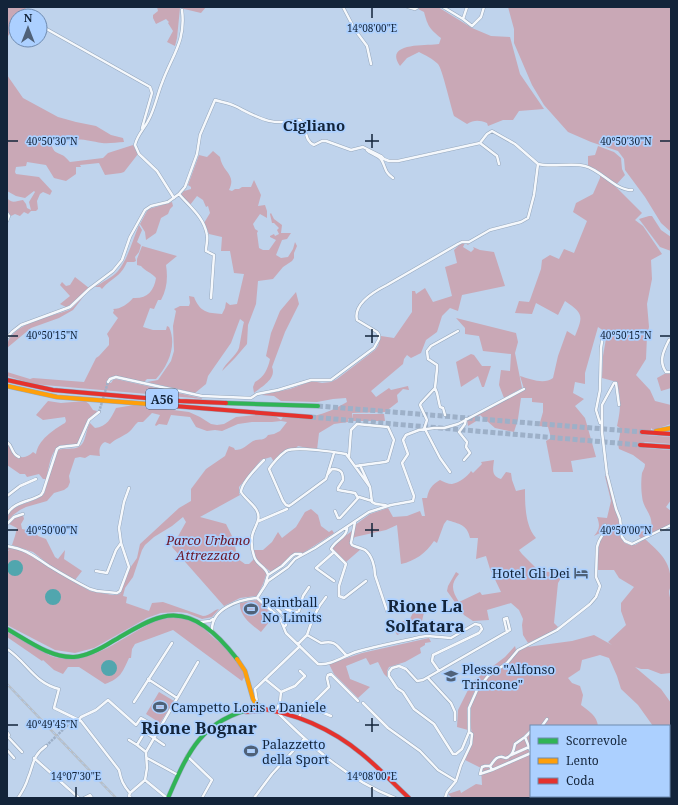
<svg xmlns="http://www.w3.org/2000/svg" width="678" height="805" font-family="'Noto Serif',serif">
	<rect width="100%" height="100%" fill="#bfd3ec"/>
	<path fill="#c9a8b6" d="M7 7H26L23 16H16V26L15 28 13 27 7 38Z
		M157 7H206L201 13 180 8 177 38 175 46 167 42 173 31 168 23 169 22 166 19 156 24 153 18V15L158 11Z
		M421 7H438L472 28 491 36 510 37 520 74 544 109 519 111 513 120H503L488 126 487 123C479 120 474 120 467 124L454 116C451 107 442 68 438 64 433 59 425 55 419 52L407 58 400 66C383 42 427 46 439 44L441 38C430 29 428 27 424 12L418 9Z
		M508 7H671V232L661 223 645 197 625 170 624 159 618 151 591 142 568 132 544 105 532 85 514 43V29Z
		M7 75 23 98 58 117 76 122 96 126 111 135 123 138 124 142C117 142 109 144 102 143 86 141 77 136 62 144L54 140 51 144C54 153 56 152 62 155 65 156 68 160 70 162L103 158 108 153 133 145 138 154 124 172 121 173 105 175 99 163 80 165 81 167H76V174L66 181 54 178 46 165 27 162 26 166 16 167 15 172 16 174 39 177 52 191 50 195 43 192 40 194 37 201 38 209 36 211H31L28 214 24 212 20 216 15 214 11 216 7 212V198C12 204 16 201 23 200L26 204 27 208 31 210 29 202 35 192 34 191 25 198 16 196 7 191Z
		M598 146 614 152 621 158 622 169 625 175 615 186 642 213 635 220 643 226 662 254 651 260 652 279 647 304 649 327 647 336 646 359 636 375 650 390 655 401 671 405V424L653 430 651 428V430L642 434 645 435 671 437V444L645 442 641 444 645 448 671 450V500L666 507 671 511V524L641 539 637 533 651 529C654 514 643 510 642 496 641 489 641 480 642 473 643 470 645 468 645 464L633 455 619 449C617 443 621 435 620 428L617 426C621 407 621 401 617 382L602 378 603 356 607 333 598 327 585 373V384L575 382 573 393 584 399 575 406 585 418 596 457 571 461 573 472H552L546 441 551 438 548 427 539 426 543 412V403L532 402V398H521L518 419 514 432 495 428 480 415 477 418 478 420 468 426 467 420 524 389 520 376C530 379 544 385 553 378L558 356 567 331 575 336C583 316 584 314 565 301L558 315 536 303 532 314 515 313 519 301 529 302 530 300 541 269 542 260 550 255 559 259 564 249 574 253 587 221 573 212 576 203 593 194 600 178V172L588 166V156L595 155Z
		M213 151 220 157C222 172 237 174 229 190L232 191 235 189H239L242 187H251L254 180 261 195 258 206 265 205 267 211V218L260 214 253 224 255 229 258 231 257 233 259 248 263 250H269L276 240 270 237V236L274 234 275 236 279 234 277 230 279 228 274 223H272L270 214 271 213 274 219 282 225 281 233H291L287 239 282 240 276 255 281 258 288 257 293 249 295 242 297 246 294 253V258L292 261 283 267 273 279 258 281 256 304 248 325 247 344 235 358 222 371C226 362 236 356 239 348L243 326 244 322 240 319 231 343 208 376 206 384 195 393 147 382 158 380 171 361 174 351 173 326 176 311 174 309 180 306H189L190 303 189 296 194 297C200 312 207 313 222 314L225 308 226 302 230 305 237 304 244 274 234 273 230 251H221L222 237 209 234 204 223 210 213 208 206 206 207 203 200 197 196 190 205 181 195 184 191 191 189V187L188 185 199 155 207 157Z
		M172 202 173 206 170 209 168 214 161 218 156 233 146 240 145 232 140 224 147 211 149 209Z
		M649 216H652L661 230 671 237V251L660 247 639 219Z
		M139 225 142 230 137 242 141 245 139 252 135 257 136 261 134 262H127C120 278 112 277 102 289L100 287H95C102 282 112 278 118 271 128 259 133 239 139 225Z
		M463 243 469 244 468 245 465 243 463 247 471 252 474 249 473 247 480 250 494 252 505 286 462 295 458 311 450 308 442 316 437 332 426 340 421 353 411 358 407 355 404 359 403 364 371 391 376 397 389 388 391 390 408 386 409 390 403 389 397 395 398 402 385 412 352 413 353 419H348V422L334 424 319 433 317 450 298 446 296 448 287 449 274 462 271 457 261 460 239 487V493L240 495 200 517 226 524 233 538 238 559 245 564H249L254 559 258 565 267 572 263 584 257 596 240 598 224 606 172 547 186 522 183 517 172 526 154 537 145 545 142 550 133 577 125 588 123 596 127 597 126 603 149 611 152 603 163 602 203 616C210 616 213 610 219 609L212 617 202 619 187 613 178 612 161 613 147 618 94 648 75 653 55 650 7 625V552L9 550H7V547L20 549 31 554 67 578 90 591 113 595 120 594 130 568 137 558 140 544 179 508 191 501V489L206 469 225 456 229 446 234 448 235 450C243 450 247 445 253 441 259 438 264 442 268 435L274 434 280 431 287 422 281 421 272 422H252L238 424 222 431 215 430 207 431 196 427 190 417 171 415 167 425 159 424 156 426 155 425 160 415 152 413 143 422H138C134 425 133 429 129 432 124 436 115 439 110 444L105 442C99 445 99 451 100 456L90 455 85 458 80 457 75 458 69 476 70 482 68 487 64 490 54 493 47 501 26 507 20 510 13 515 7 522C7 502 34 505 44 494L57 451C64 446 76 452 82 444 86 439 86 429 90 423L95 428C107 427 111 418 116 408L134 405 189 412 200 417 211 424 217 425 224 424 236 417 256 415 275 416 281 420 283 417 312 419 314 416C326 413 337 408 347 402L346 398 333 399 317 402 281 401 274 396 261 395 290 389 312 381 322 383 331 382 337 379 375 350 378 346 381 336 394 338 412 312V291H415L416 294 425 288 433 302 452 296 445 267 457 263 454 250 459 245Z
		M142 246 177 256 166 265C168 278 167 289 161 300H158L154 309 150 308 143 327 153 330H166L167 326 169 327C177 344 169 365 156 379H147L144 382 116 376 111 377 106 382 111 383 113 380 116 379 205 399 44 385 30 383 7 376V372L30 379 33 378 84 382 96 358 99 356 109 345V338L107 334 118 318 113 313 114 310 113 309C121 309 128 304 133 298 147 299 154 291 156 278 152 273 145 271 141 266L137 265V259Z
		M75 277 89 288 75 302 66 307 60 304 70 296 60 285 62 282 66 286 70 285Z
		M296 292 299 304 285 332 272 367C277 379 261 387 254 393L253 387 255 382C264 377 268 369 270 359L266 356 271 333 280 311Z
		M84 296 73 310 59 318 31 328 7 348C7 324 51 317 69 310L73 307Z
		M456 318 516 333 518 342 515 353 522 388 504 398 499 385 501 370 510 371 511 354 483 351 479 336 465 334V328Z
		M471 354 474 355 482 366H491L484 387H482L478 376 461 387 456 362Z
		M666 373H671V388L661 391 657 378Z
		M48 401 61 403 85 401 89 404 93 410 97 411 95 415 88 419 77 444C72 445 66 444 61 446 50 449 49 470 46 479H43L39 474 27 477 25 474H20L7 465V443C10 445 10 449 12 451 19 459 26 459 33 452L36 454C38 440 53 430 65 423L66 421 65 417 43 420 36 415Z
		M353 414H384L385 421H353Z
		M494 460C493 469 491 476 501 479L506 472 511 473 512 480 516 491 525 489C525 504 525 526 536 538L519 550 522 554 539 571 559 573 561 578 558 583 554 623 558 627 553 631 528 643 523 635 522 625 523 619 519 610 511 603 487 610 489 620 473 621 464 615 447 591 448 586 456 572 459 574C450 584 452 591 459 602L480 592 482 595 501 592 490 569 486 556 476 559 478 538H470C467 524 459 524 447 520L444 524 437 543 434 541C426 553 415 561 401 564L397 525 386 530 355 537 353 539 355 525 370 514 388 508 393 517 407 516 420 511 422 516H425L422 498H427C429 488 432 485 440 480 444 482 448 484 452 484 459 483 468 476 471 471L473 473 482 464 481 462Z
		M605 476H607L614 506 619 521 623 540 625 543 630 545H635L645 539C660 553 670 560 671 582 671 586 670 588 669 591 669 594 670 598 671 601V673L661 674 648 669H641L635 667 661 689 671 703V749L669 747V726H653L638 705 621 689 617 676 609 658 600 655 582 660 580 670 568 678 572 683 580 686 583 695 581 705C589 711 597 716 598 726H531V795L529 798H452L448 794 460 790 461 793 476 784 482 785 481 768 465 760 473 742 470 721 471 707 475 694 489 676 511 661 516 652 527 647 572 641 594 635 612 645 608 642 626 625 621 611V603L634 587 619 578 614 570H597L599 542 604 535V531L594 536C600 529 600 525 597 517L607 518 611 501Z
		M311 509 318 515 321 526 329 532 332 530 334 533 303 553H295L284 563 271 572 256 560 253 550H263L272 542 278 532 282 538 296 527 305 512Z
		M23 515 24 519 21 524 22 529 35 532 38 536 46 539 55 557 58 559 65 550 64 559 82 571 75 580 51 566 33 552 12 545 15 536 17 528 9 524 15 518Z
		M353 530 351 546 361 549 346 562 332 549 339 540 348 534Z
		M257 600 274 616 261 632C252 625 239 616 240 603Z
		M416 606 425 608 422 621 411 627 412 629 397 635 392 625 410 619Z
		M174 617C183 618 192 620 200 625 205 629 209 634 214 638 227 648 238 661 245 676L242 681 173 630 135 644 132 649 131 658H129C122 673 121 678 105 684L79 667H68L63 674 54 670 43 660 42 661 7 637V632L51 656C89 668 120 638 153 622L162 619Z
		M429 638 431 642 425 643V645L420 648 421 653 405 662 389 667 387 671V677L384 674 378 662 370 665 366 658 346 666 350 679 370 687 358 698 334 674 329 664 362 653Z
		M515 646 516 650 509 660 487 675 475 690 467 709 468 730 457 727 458 710 472 682 505 657Z
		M159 692 174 701 160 723 146 714Z"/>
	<path fill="#51a6ae" d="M7 568a8 8 0 1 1 16 0a8 8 0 1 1-16 0Z
		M45 597a8 8 0 1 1 16 0a8 8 0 1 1-16 0Z
		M101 668a8 8 0 1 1 16 0a8 8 0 1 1-16 0Z"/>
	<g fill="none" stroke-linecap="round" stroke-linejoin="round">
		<path stroke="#9db0c8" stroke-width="2.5" stroke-dasharray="2.5 1" stroke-linecap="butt" d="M99 412 108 382
			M46 746 71 722"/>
		<path stroke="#9db0c8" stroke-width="5" stroke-dasharray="5 2.5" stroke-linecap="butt" d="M318 406 642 432
			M311 417 640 445"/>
		<defs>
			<path id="street" d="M343 7 355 30 367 46 371 64
				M408 7 415 9 418 7
				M443 7 463 19 472 26 481 17 484 7
				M463 19 467 7
				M43 27 150 87 152 93 142 128
				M480 143 497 156 499 164
				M367 150C371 154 377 155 381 159 386 167 384 172 393 178
				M538 164C553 168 570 162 585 166 601 170 616 191 632 190
				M179 194C190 207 204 217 207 235 208 240 206 245 206 251L214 255 211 298
				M174 198 157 171 139 154 135 145C137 135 144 129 148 121 155 109 157 95 162 83 172 55 186 42 182 10
				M7 213 9 216 7 221
				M7 338 12 332 21 325 70 307 89 289 113 271 122 260 130 237 145 210 151 206 168 202 179 194 185 187 197 154 200 135 215 100C221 102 229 103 235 106 261 119 270 126 300 120 308 127 303 140 314 145L322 141H326L351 150 363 147 381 156 384 159 389 161H398L480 143 487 134 492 131 515 144 538 164 534 195 528 218 521 222 490 230 469 242H462L458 244 387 285C375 291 353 304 357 320L377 332 379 335V339L374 348 331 380H311L278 390 257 394 251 398 202 396 116 377 110 379 108 382
				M671 339 669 340C664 350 658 361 666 372H671
				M435 388 437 393 440 407 443 408 445 415
				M619 405 616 383H614L602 405V432L607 474 616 509 620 519 622 537 625 541 632 544 671 525
				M600 423 596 410 600 390 601 348 603 335
				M424 429 427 420 420 405 421 403 435 388 437 369V365L428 359 427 351 431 346 458 331
				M425 429 440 458 450 472
				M7 442C14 447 10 453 19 457
				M334 453 326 479 292 504 289 506 286 505 283 501 269 469C272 464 280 455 286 451 295 446 335 452 346 454L370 487
				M349 457 351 430 357 424 388 427 394 440 388 461 385 462 355 466
				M264 460C257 467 241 483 241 492 245 499 253 503 257 511 262 520 253 528 252 537 251 543 252 550 254 556 256 565 266 566 268 575
				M464 460 470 453 466 447 467 442 459 432 465 424 466 419
				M360 465 370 487 372 502C377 506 382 503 388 506
				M328 474 332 469C341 469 343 472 343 480L338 488V490L355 493 358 498
				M7 496 20 486 36 479
				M335 511 338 518H340L359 497 372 501
				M7 514C15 501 30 502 41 495L43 492 57 449 60 447 78 445 89 420 99 412
				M259 521 287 509
				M355 522 351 543 352 545C356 547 361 548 365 550 372 555 375 567 375 575L387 611
				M7 524 14 517 23 514
				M347 527C348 537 335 540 331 549L346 564 339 586V596L344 598 366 581
				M7 546C28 550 32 555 49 566 62 574 76 582 90 589L97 591 117 593 120 591 129 567 121 543 119 528 124 502 129 488
				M333 553 316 568 334 581
				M96 571 107 573 116 550 121 543
				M265 585 268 575 282 566 292 556 295 554H301
				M257 598 268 581 288 567 295 559 315 548 369 512 391 505 413 501 414 496 402 463 408 454 403 440 406 435 419 430 434 428H444L458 424 524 389
				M201 622 210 621 213 619
				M284 627 286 625C287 611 275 612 272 601H276C281 606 289 612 297 612L299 611 303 596 309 587
				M212 631C211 608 239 600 257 598L280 618 286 633 318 664C330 666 344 656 356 652 377 646 399 642 420 637L427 636 451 638 475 624 480 625 482 629 479 633 433 655 432 661 439 671
				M307 635C312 620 316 609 326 597
				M298 644 307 635 321 643C336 640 336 645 346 655
				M7 649C27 662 34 683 59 689L54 708 81 721 119 770C121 780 123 785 130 793L129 796 131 798
				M300 671 305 676 295 686 281 692 280 702 276 711C311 746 348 780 395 798
				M428 678 451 703 455 712V720
				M148 679 177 698
				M265 679 281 692
				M134 702 172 643
				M363 703 388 728 420 751 438 770 456 781
				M256 704 257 702 255 689 300 646
				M309 707 331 716
				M299 717 305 705 309 707 329 687 327 678 328 675 331 674 358 701
				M79 720 81 717 96 710 108 700 136 725 141 718 150 723 137 745 146 752
				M71 722 74 718
				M542 726 547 719
				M7 732 9 735 7 738
				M145 732 164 745
				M469 732 462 749 456 754H453L434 724 414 709 403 692 397 688 389 676V672L392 668 399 666 406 669 417 681 423 680 510 630 507 618 504 619 507 632
				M8 737 22 752
				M525 737 531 752
				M129 740 137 745
				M7 750 14 758
				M511 755 529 747
				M187 756 212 780 202 798
				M34 758 79 798
				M147 758 178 775
				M485 766H490L492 770 480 774 482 767Z
				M490 766C493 763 495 757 500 757 502 756 504 758 506 758 513 756 514 749 515 744L525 737 531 731
				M492 770 531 753
				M145 780 167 798
				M130 793 145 780 147 768 146 752 198 662
				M18 798C22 792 26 785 28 778 34 764 32 756 46 746
				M84 798 90 795 92 798
				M254 798 272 774 304 739
				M445 798 447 792 456 781 461 765 471 744 472 734 469 732V708L477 690 488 676 507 663 518 650 557 630 590 604 596 597 599 589 600 586 596 577 597 547 599 541 603 534 605 525"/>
			<path id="fast" d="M226 403 318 406
				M7 629C27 640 50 658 74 657 88 656 102 648 113 641 129 632 145 621 162 617 194 609 219 636 237 659
				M168 798C188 752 201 720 255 708"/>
			<path id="slow" d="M7 386 57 397 174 406
				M656 431 671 428
				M237 659 245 671 253 699 256 704 265 709"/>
			<path id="jam" d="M7 380 53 390 180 401 226 403
				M174 406 311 417
				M642 432 671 434
				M640 445 671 447
				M255 708C294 712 332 729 362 754 378 767 393 783 409 798
				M246 712 261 711"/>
		</defs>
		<use href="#street" stroke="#96a8bd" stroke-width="3.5"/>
		<use href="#fast" stroke="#96a8bd" stroke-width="5"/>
		<use href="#slow" stroke="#96a8bd" stroke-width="5"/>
		<use href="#jam" stroke="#96a8bd" stroke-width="5"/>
		<use href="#street" stroke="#f5f8fc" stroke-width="2.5"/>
		<use href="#fast" stroke="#30b455" stroke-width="4"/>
		<use href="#slow" stroke="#ff9f0a" stroke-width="4"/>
		<use href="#jam" stroke="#e5322d" stroke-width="4"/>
		<defs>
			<path id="rail" d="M7 684 116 798"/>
		</defs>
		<use href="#rail" stroke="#b8bec5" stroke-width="2.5"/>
		<use href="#rail" stroke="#acd0ff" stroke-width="1" stroke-dasharray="3" stroke-linecap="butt"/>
	</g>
	<path fill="none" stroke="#13243a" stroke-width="1.5" d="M372 8V18M372 134V148M8 141H18M365 141H379M660 141H670M372 329V343M8 336H18M365 336H379M660 336H670M372 523V537M8 530H18M365 530H379M660 530H670M372 718V732M8 725H18M365 725H379M76 787V797M372 787V797"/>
	<defs>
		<symbol id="hotel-bare" viewBox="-9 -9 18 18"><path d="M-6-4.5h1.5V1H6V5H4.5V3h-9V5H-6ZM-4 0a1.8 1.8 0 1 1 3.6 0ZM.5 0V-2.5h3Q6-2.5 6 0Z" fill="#4f6178" stroke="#acd0ff" stroke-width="2.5" paint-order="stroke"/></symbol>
		<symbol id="stadium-bare" viewBox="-9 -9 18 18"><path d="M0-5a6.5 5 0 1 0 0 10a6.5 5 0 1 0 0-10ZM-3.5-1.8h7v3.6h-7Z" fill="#4f6178" stroke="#acd0ff" stroke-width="2.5" paint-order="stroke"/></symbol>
		<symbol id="school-bare" viewBox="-9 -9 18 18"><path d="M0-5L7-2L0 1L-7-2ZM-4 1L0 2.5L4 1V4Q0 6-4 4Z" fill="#4f6178" stroke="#acd0ff" stroke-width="2.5" paint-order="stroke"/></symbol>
	</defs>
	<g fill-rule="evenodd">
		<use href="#hotel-bare" x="571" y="563" width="20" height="20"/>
		<use href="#stadium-bare" x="241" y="599" width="20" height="20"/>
		<use href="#school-bare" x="441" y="666" width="20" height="20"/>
		<use href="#stadium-bare" x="150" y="697" width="20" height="20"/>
		<use href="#stadium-bare" x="241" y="741" width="20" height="20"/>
	</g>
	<g text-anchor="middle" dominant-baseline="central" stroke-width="3.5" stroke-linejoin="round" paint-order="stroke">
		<rect fill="#acd0ff" stroke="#415875" stroke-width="1" x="146" y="389" width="32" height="20" rx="3"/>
		<g font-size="12" font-weight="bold" fill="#13243a">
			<text x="162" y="399">A56</text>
		</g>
		<g font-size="13" font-style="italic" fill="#6c1626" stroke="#acd0ff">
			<text x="208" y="540">Parco Urbano<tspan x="208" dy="15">Attrezzato</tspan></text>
		</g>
		<g font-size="13" fill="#13243a" stroke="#acd0ff" text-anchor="start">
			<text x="570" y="573" text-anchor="end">Hotel Gli Dei</text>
			<text x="262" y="602">Paintball<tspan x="262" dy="15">No Limits</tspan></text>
			<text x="462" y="669">Plesso "Alfonso<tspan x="462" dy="15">Trincone"</tspan></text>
			<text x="171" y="707">Campetto Loris e Daniele</text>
			<text x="262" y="744">Palazzetto<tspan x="262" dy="15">della Sport</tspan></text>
		</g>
		<g font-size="15" font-weight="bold" fill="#13243a" stroke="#acd0ff">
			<text x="314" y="125">Cigliano</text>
		</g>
		<g font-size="17" font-weight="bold" fill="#13243a" stroke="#acd0ff">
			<text x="425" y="605">Rione La<tspan x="425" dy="20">Solfatara</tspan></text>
			<text x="199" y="727">Rione Bognar</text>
		</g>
	</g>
	<g font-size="10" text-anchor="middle" fill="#13243a" stroke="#acd0ff" stroke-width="3.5" stroke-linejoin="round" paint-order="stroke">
		<text x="372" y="32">14°08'00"E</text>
		<text x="52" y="145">40°50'30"N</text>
		<text x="626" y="145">40°50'30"N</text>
		<text x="52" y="339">40°50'15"N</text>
		<text x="626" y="339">40°50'15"N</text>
		<text x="52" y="534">40°50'00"N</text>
		<text x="626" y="534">40°50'00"N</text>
		<text x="52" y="728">40°49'45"N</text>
		<text x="76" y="780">14°07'30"E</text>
		<text x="372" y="780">14°08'00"E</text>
	</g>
	<rect width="678" height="805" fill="none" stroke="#13243a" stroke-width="16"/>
	<rect x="530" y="725" width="140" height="72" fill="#acd0ff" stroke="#6f8bb0"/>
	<rect x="538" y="738" width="20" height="6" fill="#30b455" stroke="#6f8bb0"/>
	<text x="566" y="745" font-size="12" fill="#13243a">Scorrevole</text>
	<rect x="538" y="758" width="20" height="6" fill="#ff9f0a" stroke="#6f8bb0"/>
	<text x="566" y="765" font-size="12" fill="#13243a">Lento</text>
	<rect x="538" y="778" width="20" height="6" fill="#e5322d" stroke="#6f8bb0"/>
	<text x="566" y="785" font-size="12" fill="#13243a">Coda</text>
	<g transform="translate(28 28)"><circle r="19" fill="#acd0ff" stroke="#6f8bb0"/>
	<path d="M0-3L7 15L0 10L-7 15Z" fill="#4f6178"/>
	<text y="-6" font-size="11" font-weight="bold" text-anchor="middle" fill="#13243a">N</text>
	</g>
</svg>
